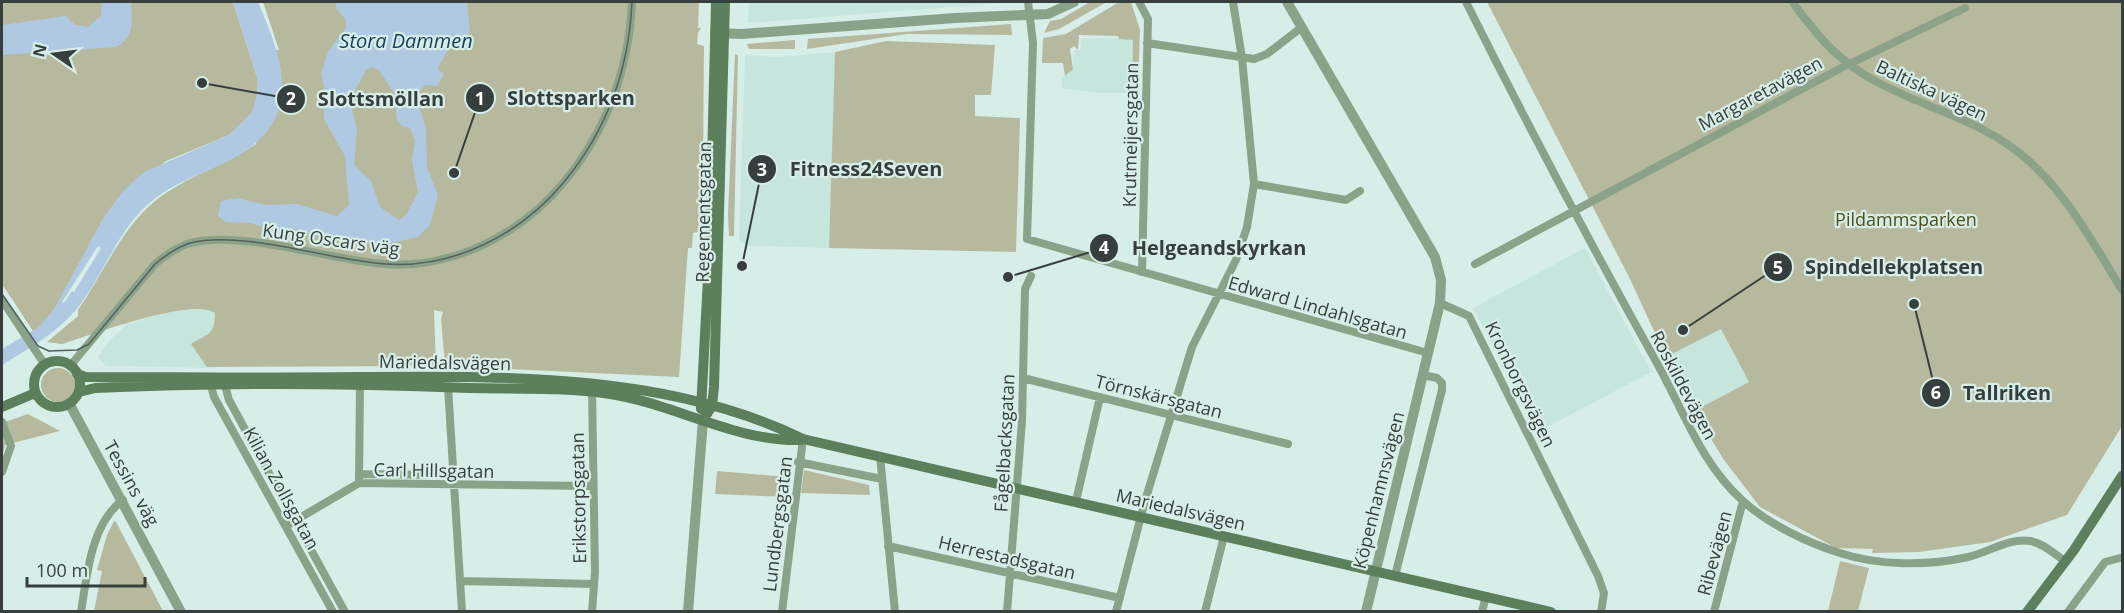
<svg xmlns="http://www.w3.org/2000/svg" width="2124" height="613" font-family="'Open Sans',sans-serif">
	<rect width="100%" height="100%" fill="#d7eee8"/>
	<path fill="#c5e5dd" d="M749 2H1013L748 23Z
		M1081 38 1133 39 1132 83H1138V93H1100L1062 88V78L1073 69 1074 50H1080Z
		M835 52 829 248 748 246 739 241 745 55 776 57Z
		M1585 248 1651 372 1538 432 1473 308Z
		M216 306 215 368 106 366 98 357 110 340 126 325 165 312Z
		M1721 328 1749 382 1694 411 1666 357Z"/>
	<path fill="#b7b99e" d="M2 2H233L257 77V96L253 112 229 135 166 161 104 217 64 295 40 330 33 331 2 284Z
		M263 2H699L698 28H701L698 33 697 44 704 46 703 169 698 232 693 233 692 248H688L679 377 445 366 441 319 443 312 434 310 436 366 207 367 191 344C206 334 215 336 215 313 191 297 93 335 62 344L47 342 78 316V310C103 274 121 229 155 201 185 177 225 165 256 144L278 58 276 50H279Z
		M1090 2H1107L1059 29 1044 33 1050 21 1061 19Z
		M1119 2H1131L1140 30 1138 83H1132L1133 40 1119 39 1118 36 1079 35 1078 50 1074 46 1070 49 1073 69 1065 76 1063 63H1042L1043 38 1066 34Z
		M1487 2H2122V426L2067 515 1990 542 1919 552 1872 553 1873 549 1836 548 1760 507 1724 460 1694 411 1749 382 1721 329 1666 357 1630 279Z
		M1011 24 1012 35 907 34 807 49 808 39Z
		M795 40V49H749L747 44Z
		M886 41 995 45 991 95H975V116L1020 118 1016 252 829 248 835 52Z
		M735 54 738 55 734 236H729L728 214Z
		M41 385a17 17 0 1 1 34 0a17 17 0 1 1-34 0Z
		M28 414 60 431 5 445 2 457V423Z
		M804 470 869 485 870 495 801 493Z
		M717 471 788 477 786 497 715 494Z
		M114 521 116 522 163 611H94L102 571 97 570 107 535Z
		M1840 561 1869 568 1858 611H1828Z"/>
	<path fill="#b0c9e2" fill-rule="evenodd" d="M102 2H131C132 21 135 37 116 47L2 55V25L66 16 75 25 88 27 101 16Z
		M233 2H258C271 33 291 77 278 112 258 163 196 168 157 197 118 225 105 275 75 311 54 335 28 349 2 365V349L39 327 54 309 104 217 123 191 144 172 229 135 252 112 257 96V77Z
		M336 2H467L470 30 464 40 456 36 437 69 444 74 437 86 425 85 416 95 426 129 427 168 438 195 430 225 418 237 377 246 354 237 324 238 296 229 279 233 251 223 226 222 218 216 221 201 238 198 265 205 297 204 337 216 349 205 345 156 324 119V86L321 74 328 52 346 28V20L336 8ZM372 67 379 70 394 93 397 120 402 126 410 128 415 140 412 160 418 192 406 215 399 220 380 207 371 181 354 165 357 130 350 100 366 70Z"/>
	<path fill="#d7eee8" d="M98 246 101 248 74 292 72 291 64 303 62 302Z"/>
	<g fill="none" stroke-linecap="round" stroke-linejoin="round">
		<path stroke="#89a288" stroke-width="8" d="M1028 2 1033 43 1027 239 1428 353
			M1139 2 1148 19 1142 272
			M1466 2C1527 124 1591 245 1658 365 1684 412 1701 463 1743 501 1768 524 1808 543 1840 553 1879 566 1928 566 1968 557 1987 553 2010 537 2030 541 2043 543 2054 554 2065 561
			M1793 2C1798 11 1805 19 1812 27 1871 106 1961 100 2029 161 2068 196 2095 246 2122 290
			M1147 43 1254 59 1267 54 1302 27
			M1254 184 1346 200 1360 191
			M1475 264 1841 68 1965 8
			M2 300 45 365
			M1440 303 1469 316 1598 576 1604 593 1601 612
			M70 366 155 264C166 255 177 247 190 243 244 230 328 260 385 264 454 269 521 234 564 182 607 130 629 68 632 2
			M1023 378 1288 444
			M210 382 214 397 333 612
			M224 382 229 400 345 612
			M448 387 462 612
			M2 422 11 446 2 472
			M880 456 895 612
			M798 462 882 479
			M359 474 455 475
			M359 483 360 382
			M1076 501 1100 397
			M286 526 359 483 593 486
			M888 546 1120 598
			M1395 576 1442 390V383L1437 378 1423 375
			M460 581 594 584
			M81 612C87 575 91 523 123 500
			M592 612 595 572 592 388
			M782 612 803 439
			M1007 612 1022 421 1025 289 1031 276
			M1116 612 1145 501 1192 347 1236 260 1247 227 1254 184 1242 58 1233 2
			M1205 612 1224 536
			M1482 612 1486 596
			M1714 612 1743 501
			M2068 612 2105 562 2120 558"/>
		<path stroke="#89a288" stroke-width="10" d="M1287 2 1435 257 1441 280 1440 303 1366 612
			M715 33 742 34 955 18 1048 14 1074 2
			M69 403 181 612
			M688 612 703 420"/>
		<path stroke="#5c805b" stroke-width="10" d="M34 384a23 23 0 1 1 46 0a23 23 0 1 1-46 0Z
			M77 374 86 377C176 377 267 378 358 377 504 376 669 373 803 439L1551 612
			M79 392 95 388C219 382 345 383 469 388 515 389 564 387 610 394 672 403 736 442 800 440
			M2 407 35 393
			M701 409 710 241 716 2
			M703 420 712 406 714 387 725 2
			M2027 612 2074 550 2122 476"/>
		<path stroke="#54605d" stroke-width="1.5" d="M2 294 38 346 49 351 77 350 89 344 155 264C166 255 177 247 190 243 244 230 328 260 385 264 454 269 521 234 564 182 607 130 629 68 632 2"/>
	</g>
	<g text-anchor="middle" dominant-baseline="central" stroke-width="4.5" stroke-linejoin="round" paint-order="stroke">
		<g font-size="18" fill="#363f3d" stroke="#d7eee8">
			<text transform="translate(1932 90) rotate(25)">Baltiska vägen</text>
			<text transform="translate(1760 93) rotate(-28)">Margaretavägen</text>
			<text transform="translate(1130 135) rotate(-89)">Krutmeijersgatan</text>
			<text transform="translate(703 212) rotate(-89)">Regementsgatan</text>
			<text transform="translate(331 239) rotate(8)">Kung Oscars väg</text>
			<text transform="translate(1318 307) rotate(16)">Edward Lindahlsgatan</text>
			<text transform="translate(445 362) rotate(1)">Mariedalsvägen</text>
			<text transform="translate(1521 384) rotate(64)">Kronborgsvägen</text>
			<text transform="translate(1684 385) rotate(62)">Roskildevägen</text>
			<text transform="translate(1159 396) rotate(14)">Törnskärsgatan</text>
			<text transform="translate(1004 443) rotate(-87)">Fågelbacksgatan</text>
			<text transform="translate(434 470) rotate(1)">Carl Hillsgatan</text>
			<text transform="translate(132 483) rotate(61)">Tessins väg</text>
			<text transform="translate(282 488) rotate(61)">Kilian Zollsgatan</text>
			<text transform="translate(1378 490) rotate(-76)">Köpenhamnsvägen</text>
			<text transform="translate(578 498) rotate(-91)">Erikstorpsgatan</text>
			<text transform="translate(1181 509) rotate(13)">Mariedalsvägen</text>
			<text transform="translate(777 524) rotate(-83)">Lundbergsgatan</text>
			<text transform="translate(1714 553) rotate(-75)">Ribevägen</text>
			<text transform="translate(1007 557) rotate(13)">Herrestadsgatan</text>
		</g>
		<g font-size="18" fill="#4e4e18" stroke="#d7eee8">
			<text x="1906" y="219">Pildammsparken</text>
		</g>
		<g font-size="20" font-style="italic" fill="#153d5f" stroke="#d7eee8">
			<text x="406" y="40">Stora Dammen</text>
		</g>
	</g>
	<path fill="none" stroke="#363f3d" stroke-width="2" d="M454 173L480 98M202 83L291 99M742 266L762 169M1008 277L1104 248M1683 330L1778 267M1914 304L1936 393"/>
	<g fill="#363f3d" stroke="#d7eee8" stroke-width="2">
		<circle cx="454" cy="173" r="6"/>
		<circle cx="202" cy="83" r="6"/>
		<circle cx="742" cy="266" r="6"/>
		<circle cx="1008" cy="277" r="6"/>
		<circle cx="1683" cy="330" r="6"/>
		<circle cx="1914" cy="304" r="6"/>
		<circle cx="480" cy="98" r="15"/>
		<circle cx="291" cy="99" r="15"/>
		<circle cx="762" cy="169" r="15"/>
		<circle cx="1104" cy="248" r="15"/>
		<circle cx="1778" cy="267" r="15"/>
		<circle cx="1936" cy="393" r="15"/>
	</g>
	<g font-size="18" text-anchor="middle" font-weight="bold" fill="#fff">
		<text x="480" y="105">1</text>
		<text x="291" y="105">2</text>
		<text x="762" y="176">3</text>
		<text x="1104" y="254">4</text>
		<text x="1778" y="274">5</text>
		<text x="1936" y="399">6</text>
	</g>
	<g font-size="20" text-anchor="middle" font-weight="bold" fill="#363f3d" stroke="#d7eee8" stroke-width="4.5" stroke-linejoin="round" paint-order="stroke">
		<text x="571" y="105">Slottsparken</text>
		<text x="381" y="106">Slottsmöllan</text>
		<text x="866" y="176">Fitness24Seven</text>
		<text x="1219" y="255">Helgeandskyrkan</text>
		<text x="1894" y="274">Spindellekplatsen</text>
		<text x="2007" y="400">Tallriken</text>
	</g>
	<rect width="2124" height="613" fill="none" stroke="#363f3d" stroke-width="6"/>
	<g transform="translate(54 54) rotate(284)" stroke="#d7eee8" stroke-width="4.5" paint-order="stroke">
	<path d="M0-4.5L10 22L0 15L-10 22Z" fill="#363f3d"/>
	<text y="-9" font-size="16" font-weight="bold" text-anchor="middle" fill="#363f3d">N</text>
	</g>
	<path d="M27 577v9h118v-9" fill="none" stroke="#363f3d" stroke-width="3"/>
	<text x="36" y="577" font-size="18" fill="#363f3d" stroke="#d7eee8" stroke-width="4.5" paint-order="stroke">100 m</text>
</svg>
